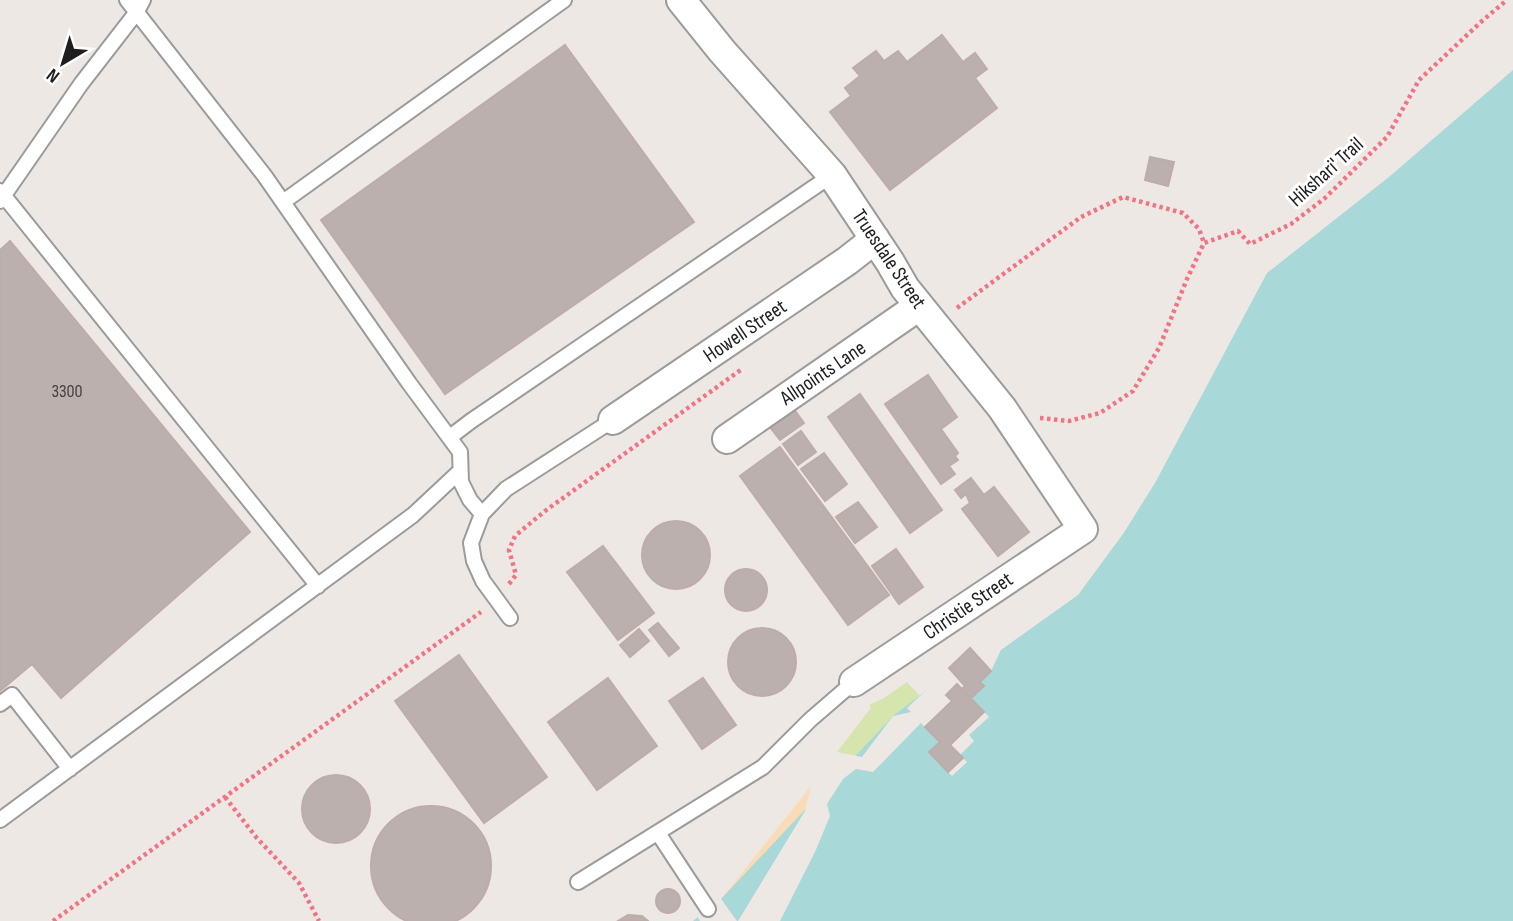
<svg xmlns="http://www.w3.org/2000/svg" width="1513" height="921" font-family="'Sofia Sans Condensed',sans-serif">
	<rect width="100%" height="100%" fill="#eee8e4"/>
	<path fill="#d6e5ae" d="M907 682 919 695 862 757 837 752 871 708 869 705 884 698Z"/>
	<path fill="#f9dcb7" d="M811 786 805 811 738 921H693L721 899Z"/>
	<path fill="#a8d8d8" d="M1513 47V921H693L721 899 893 716 1003 631 1065 587 1144 483 1258 270Z"/>
	<path fill="#eee8e4" d="M1513 44V70L1389 177 1267 273 1155 483 1123 534 1078 595 1001 650 991 671 981 681 984 686 971 698 989 717 969 735 974 741 960 755 967 762 952 776 929 752 939 742 921 723 873 772 856 769 843 779 827 804 830 816 815 852 780 921H738L805 811 807 802 851 755 862 757 893 716 911 712 907 708 951 667 1001 628 1063 585 1141 481 1189 366 1255 267 1498 54Z
		M719 896 737 921H700L696 914Z"/>
	<path fill="#bbb0ae" stroke="#beaca8" stroke-width="2" d="M942 35 963 62 975 53 987 69 975 78 997 108 890 190 830 112 851 96 845 88 860 76 853 68 876 51 884 61 898 51 907 62Z
		M565 45 694 222 445 394 321 220Z
		M1150 157 1174 162 1168 186 1145 180Z
		M10 241 250 532 61 698 32 664 0 691V250Z
		M928 375 957 417 941 429 958 453 955 456 958 460 949 466 955 474 941 484 885 404Z
		M860 394 942 510 910 533 828 417Z
		M793 408 804 423 780 440 769 426Z
		M801 431 816 452 798 465 783 444Z
		M780 447 889 595 848 625 740 476Z
		M824 453 847 484 825 501 801 469Z
		M971 478 984 495 994 487 1029 532 998 556 962 509 970 503 966 494 961 498 955 490Z
		M858 502 877 527 855 543 836 517Z
		M642 555a34 34 0 1 1 68 0a34 34 0 1 1-68 0Z
		M603 546 654 613 618 640 567 572Z
		M896 549 923 587 899 604 872 566Z
		M725 590a21 21 0 1 1 42 0a21 21 0 1 1-42 0Z
		M658 623 679 648 669 656 649 630Z
		M728 662a34 34 0 1 1 68 0a34 34 0 1 1-68 0Z
		M639 629 649 641 630 657 620 645Z
		M970 648 991 671 980 682 984 686 971 698 962 689 965 686 949 668Z
		M459 655 547 777 484 823 395 701Z
		M608 678 657 746 597 790 548 722Z
		M703 678 736 725 702 749 669 701Z
		M957 684 984 712 950 745 963 758 948 772 929 752 940 742 925 727 952 701 946 695Z
		M302 809a34 34 0 1 1 68 0a34 34 0 1 1-68 0Z
		M371 866a60 60 0 1 1 120 0a60 60 0 1 1-120 0Z
		M656 901a12 12 0 1 1 24 0a12 12 0 1 1-24 0Z
		M628 915 642 916 648 921H618Z"/>
	<g fill="none" stroke-linecap="round" stroke-linejoin="round">
		<defs>
			<path id="service" d="M127 0 264 175 409 383 460 452 461 482 470 500 482 514
				M0 191 318 586
				M0 201 81 84 136 13 143 0
				M283 202 564 0
				M450 437 471 421 832 175
				M510 618 483 581 474 561 471 543 482 514 506 489 613 420
				M0 704 12 695 70 769
				M0 820 413 515 460 471
				M658 833 708 909
				M578 882 763 767 810 720 854 682"/>
			<path id="minor" d="M681 0 722 51 832 175 890 262 905 288 1002 408 1083 529 854 682
				M613 420 847 261 875 239
				M727 439 919 306"/>
		</defs>
		<use href="#service" stroke="#9b9b9b" stroke-width="18"/>
		<use href="#minor" stroke="#9b9b9b" stroke-width="32"/>
		<path stroke="#ef7485" stroke-width="4.5" stroke-dasharray="3.5 3.5" stroke-linecap="butt" d="M957 308 1081 217 1123 197 1183 213 1199 229 1204 243
			M1040 418 1069 421 1100 413 1133 391 1159 348 1187 279 1204 243 1238 231 1250 244 1291 224 1325 198 1387 137 1419 80 1482 21 1507 0
			M509 584 516 575 509 550 515 536 545 511 742 369
			M225 797 256 837 299 883 319 921
			M53 921 481 612"/>
		<use href="#service" stroke="#fff" stroke-width="14"/>
		<use href="#minor" stroke="#fff" stroke-width="28"/>
	</g>
	<g text-anchor="middle" dominant-baseline="central" stroke-width="6" stroke-linejoin="round" paint-order="stroke">
		<g font-size="18" fill="#454242">
			<text x="67" y="391">3300</text>
		</g>
		<g font-size="21" fill="#1e1e1e" stroke="#fff">
			<text transform="translate(1326 172) rotate(-42)">Hikshari' Trail</text>
			<text transform="translate(889 259) rotate(56)">Truesdale Street</text>
			<text transform="translate(745 331) rotate(-34)">Howell Street</text>
			<text transform="translate(823 373) rotate(-34)">Allpoints Lane</text>
			<text transform="translate(968 606) rotate(-34)">Christie Street</text>
		</g>
	</g>
	<g transform="translate(63 63) rotate(218)" stroke="#ffffff" stroke-width="5" paint-order="stroke">
	<path d="M0-5L12 26L0 18L-12 26Z" fill="#1e1e1e"/>
	<text y="-10" font-size="19" font-weight="bold" text-anchor="middle" fill="#1e1e1e">N</text>
	</g>
</svg>
